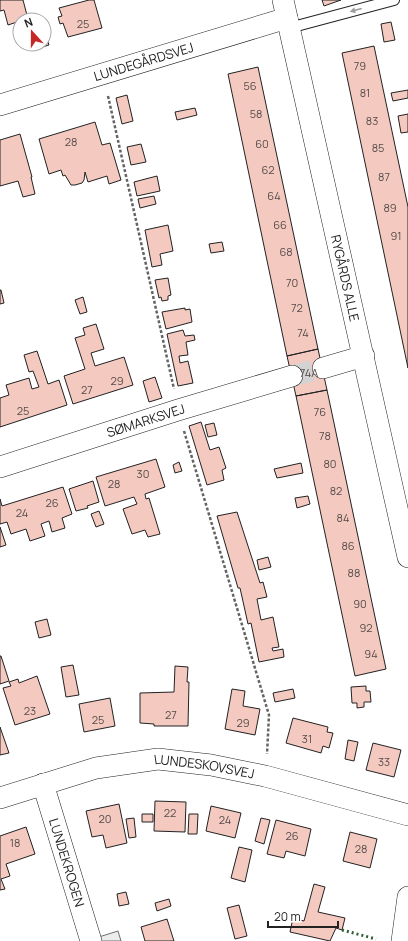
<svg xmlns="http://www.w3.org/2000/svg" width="408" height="941" font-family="Manrope,sans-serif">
	<rect width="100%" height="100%" fill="#fff"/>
	<path fill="#ededed" stroke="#6f6f6f" d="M118 931 121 941H86Z"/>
	<path fill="#f3c9c0" stroke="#222" d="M0 0H23L28 19 20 20V21L8 25 4 10 0 11Z
		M89 0H94L102 28 68 37 63 23 60 24 58 17 62 16 59 8Z
		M322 0H341L324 6Z
		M391 22 395 40 384 42 381 24Z
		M44 29 49 45 35 49 34 44H44Z
		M374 46 408 207V368L342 53Z
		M258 67 318 349 287 356 228 74Z
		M408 90V98L393 101 391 93Z
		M127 95 133 121 122 124 116 98Z
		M195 108 197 115 177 120 175 112Z
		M408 114V132L401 133 398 116Z
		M95 122 102 145 110 143 121 180 109 184 107 176 88 182 85 172 84 180 82 183 75 185H71L65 175 63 176 61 170 49 174 39 139Z
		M20 134 32 177H31L35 194 23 197 18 181 0 186V140Z
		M141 144 146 162 131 165 127 147Z
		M157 176 160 191 137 196 134 182Z
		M154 196 156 204 140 208 138 199Z
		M168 225 173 251 160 254 162 265 152 267 145 230Z
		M222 242 224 251 211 253 209 244Z
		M168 278 171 295 168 296V300L162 301 161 297 159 298 155 280Z
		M0 290H1L4 303 0 304Z
		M83 297 87 312 80 314 75 300Z
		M185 308V310L190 309 192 322 166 329 162 312Z
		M96 324 104 349 91 353 95 366 124 357 133 385 73 404 64 376 85 369 75 338 85 335 83 328Z
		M183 330 185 336 194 335 195 340 186 342 188 355 179 356 180 363 188 361 193 383 178 386 167 334Z
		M318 349 327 390 296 396 287 356Z
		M37 351 48 384 59 380 67 405 0 427V398L9 395 6 385 29 378 32 389 39 387 33 371 29 372 24 355Z
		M155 377 162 398 149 402 143 381Z
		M327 390 386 669 355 676 296 396Z
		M201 422 210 450 219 447 226 468 222 470 224 480 207 485 189 426Z
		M214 423 217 435 208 437 205 425Z
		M156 459 165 487 145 494 146 499 149 498 160 534 148 537 145 530 132 534 123 509 137 504 134 497 105 506 96 477Z
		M179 462 182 471 175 473 173 465Z
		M301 463 303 473 277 478 274 469Z
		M93 481 99 502 87 506 88 508 76 511 69 489Z
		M63 487 72 514 62 518 65 528 52 532 49 521 41 524 45 536 30 541 26 529 11 534 7 522 0 524V499L2 506Z
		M308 496 310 504 297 508 295 498Z
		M99 511 104 524 96 527 91 514Z
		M237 512 260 583 263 582 267 597 257 599 261 620 273 617 279 647 272 648 273 651 283 649 284 657 259 662 251 623 248 624 240 588H238L217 516Z
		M0 527 6 545 0 547Z
		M268 557 271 567 259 570 257 560Z
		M47 619 51 635 39 638 35 622Z
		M0 656H1L9 681 0 684Z
		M73 665 79 695 66 697 61 667Z
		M175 666 188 667 187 682H189L188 726H154V724L140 723V693L174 692Z
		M37 676 50 714 15 725 3 688 11 686 9 682 18 679 19 683Z
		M366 686V691H370L371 702H364V707L357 708V703H352L351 687Z
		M232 689 245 691 243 706 260 709 255 735 225 729Z
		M293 689 295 698 275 702 273 693Z
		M110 698 115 726 84 732 79 704Z
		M293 718 328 727 327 732 333 733 329 748 323 746 321 753 286 743Z
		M0 727 9 753 0 755Z
		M348 740 358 742 354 761 345 759Z
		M373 743 401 750 394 777 366 770Z
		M155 801 186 802 185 832 154 831Z
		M119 804 127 843 106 848 103 835 92 837 86 811Z
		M211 806 241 813 235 838 206 831Z
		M142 814H153V822H142Z
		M189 814H198L197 834H188Z
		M134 818 136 837 129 838 126 819Z
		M261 818 270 820 264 844 255 841Z
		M276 820 311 829 305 856 286 851 284 858 267 854Z
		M26 827 35 854 6 864 10 876 1 879 5 889 0 890V836Z
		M350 832 377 839 370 868 343 861Z
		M239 847 252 850 245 882 231 878Z
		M314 884 325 887 318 912 345 918 342 930 336 928 330 941 290 932 293 918 304 921Z
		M126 892 129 904 119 906 117 894Z
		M169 899 171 906 157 911 155 903Z
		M239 905 247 936 235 939 227 908Z
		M167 919 174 941H145L141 927Z"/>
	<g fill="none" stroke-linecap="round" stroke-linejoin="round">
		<path stroke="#d3d3d3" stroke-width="21" stroke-dasharray="21 10" stroke-linecap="butt" d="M292 376 323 368"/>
		<defs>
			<path id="service" d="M289 28 394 0"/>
			<g id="minor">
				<path id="s1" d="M283 0 408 557"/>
				<path id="s2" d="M0 105 287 18"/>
				<path d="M323 368 364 356"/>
				<path id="s3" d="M0 467 178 410 292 376"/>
				<path id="s4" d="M43 784 91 941"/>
				<path id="s5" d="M0 798 96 768 158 759 211 765 265 776 408 815"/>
				<path d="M402 941 408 897"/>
			</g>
		</defs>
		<use href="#service" stroke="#222" stroke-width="12"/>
		<use href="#minor" stroke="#222" stroke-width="22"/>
		<path stroke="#646464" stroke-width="2.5" stroke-dasharray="3 2" stroke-linecap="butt" d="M108 96 174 389
			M184 431 269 715 267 754"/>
		<use href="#service" stroke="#fff" stroke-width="10"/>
		<use href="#minor" stroke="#fff" stroke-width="21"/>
		<path stroke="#2f5e38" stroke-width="3" stroke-dasharray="2 3" stroke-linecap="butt" d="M342 930 376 939"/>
	</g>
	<defs><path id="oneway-solid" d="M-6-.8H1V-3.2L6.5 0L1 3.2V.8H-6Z"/></defs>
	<use fill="#9c9c9c" href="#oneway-solid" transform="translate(356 10) rotate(165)"/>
	<g text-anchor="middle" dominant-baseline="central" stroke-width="3" stroke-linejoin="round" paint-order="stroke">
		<g font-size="11" fill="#564c4a">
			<text x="83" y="23">25</text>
			<text x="360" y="65">79</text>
			<text x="250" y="85">56</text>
			<text x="365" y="92">81</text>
			<text x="256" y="113">58</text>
			<text x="372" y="120">83</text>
			<text x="71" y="141">28</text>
			<text x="262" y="143">60</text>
			<text x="378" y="147">85</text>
			<text x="268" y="169">62</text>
			<text x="384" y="176">87</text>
			<text x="274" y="195">64</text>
			<text x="390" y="207">89</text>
			<text x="280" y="224">66</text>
			<text x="396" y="235">91</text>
			<text x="286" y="251">68</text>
			<text x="292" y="282">70</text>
			<text x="297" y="307">72</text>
			<text x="303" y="332">74</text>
			<text x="309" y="372">74A</text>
			<text x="117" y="380">29</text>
			<text x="87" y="389">27</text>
			<text x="23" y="410">25</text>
			<text x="320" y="411">76</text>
			<text x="325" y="435">78</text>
			<text x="330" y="463">80</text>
			<text x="143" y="473">30</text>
			<text x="114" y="483">28</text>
			<text x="336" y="490">82</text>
			<text x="52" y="502">26</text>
			<text x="22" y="512">24</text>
			<text x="343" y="517">84</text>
			<text x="348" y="545">86</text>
			<text x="354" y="572">88</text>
			<text x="360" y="603">90</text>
			<text x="366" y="627">92</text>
			<text x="371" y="653">94</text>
			<text x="30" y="710">23</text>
			<text x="171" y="714">27</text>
			<text x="98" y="719">25</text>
			<text x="243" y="722">29</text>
			<text x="307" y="738">31</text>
			<text x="384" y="761">33</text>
			<text x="170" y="812">22</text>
			<text x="105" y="818">20</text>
			<text x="225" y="819">24</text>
			<text x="292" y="835">26</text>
			<text x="15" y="842">18</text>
			<text x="361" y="848">28</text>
		</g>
		<g font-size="13" fill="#222" stroke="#fff">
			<text stroke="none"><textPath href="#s2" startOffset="150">LUNDEGÅRDSVEJ</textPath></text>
			<text stroke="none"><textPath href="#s1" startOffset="285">RYGÅRDS ALLE</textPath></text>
			<text stroke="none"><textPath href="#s3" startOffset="153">SØMARKSVEJ</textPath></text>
			<text stroke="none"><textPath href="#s5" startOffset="210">LUNDESKOVSVEJ</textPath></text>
			<text stroke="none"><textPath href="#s4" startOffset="82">LUNDEKROGEN</textPath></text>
		</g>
	</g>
	<g transform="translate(32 32) rotate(339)"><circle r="19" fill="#ffffff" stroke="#a7a7a7"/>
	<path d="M0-3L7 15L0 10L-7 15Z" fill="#c62828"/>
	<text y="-6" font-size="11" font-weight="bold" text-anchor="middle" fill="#222222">N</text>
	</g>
	<path d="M268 921v6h70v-6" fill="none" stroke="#222222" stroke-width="2"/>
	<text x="274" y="921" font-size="12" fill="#222222" stroke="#ffffff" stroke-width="3" paint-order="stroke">20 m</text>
</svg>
